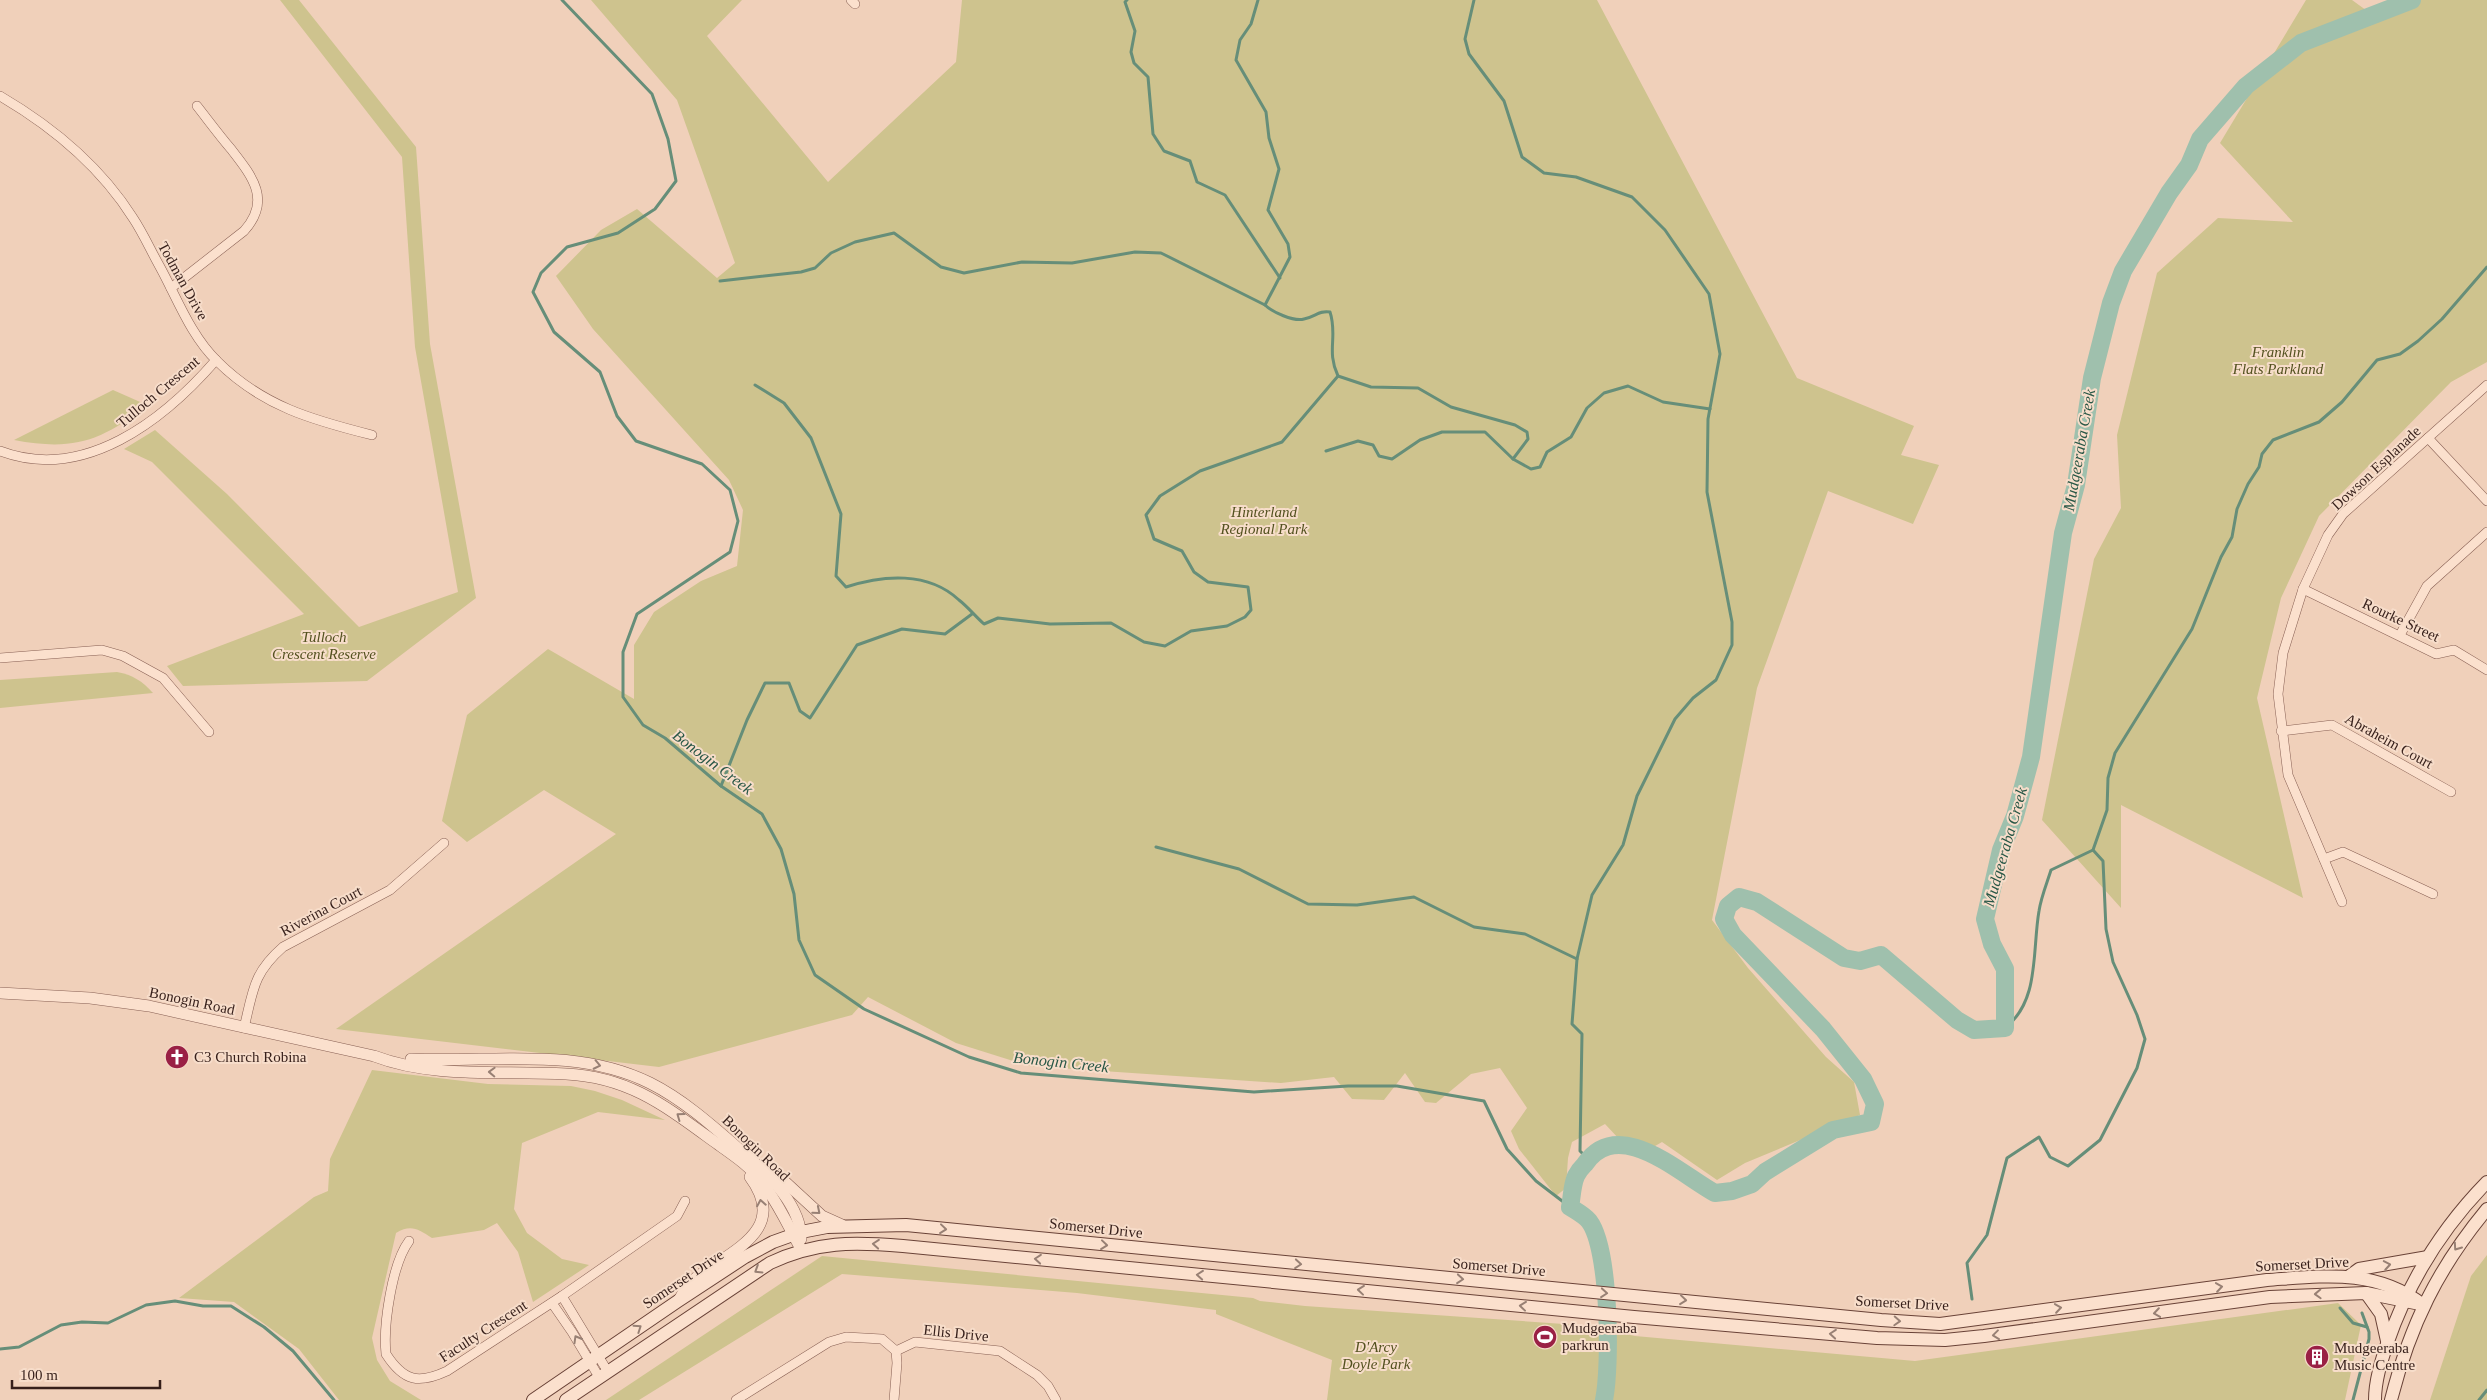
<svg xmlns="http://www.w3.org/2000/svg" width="2487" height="1400" font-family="Georgia,serif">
	<rect width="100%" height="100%" fill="#f0d0ba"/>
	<g fill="#cec38e">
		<path d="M 280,0 L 299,0 L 416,147 L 430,344 L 476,598 L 367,681 L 183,686 L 167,666 L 304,614 L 152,462 L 124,449 L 155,430 L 227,494 L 359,627 L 458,592 L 415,347 L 402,157 Z"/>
		<path d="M 591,0 L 742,0 L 707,36 L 828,182 L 956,62 L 962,0 L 1597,0 L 1797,378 L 1914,426 L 1901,455 L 1939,465 L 1913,524 L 1828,491 L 1757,688 L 1712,920 L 1748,968 L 1826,1057 L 1854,1082 L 1860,1115 L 1745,1163 L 1717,1180 L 1662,1142 L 1636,1157 L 1605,1124 L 1572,1142 L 1568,1158 L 1566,1188 L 1556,1196 L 1519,1149 L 1511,1131 L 1527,1108 L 1500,1068 L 1471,1074 L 1436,1103 L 1425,1102 L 1405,1073 L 1384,1100 L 1352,1099 L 1334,1077 L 1281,1083 L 1029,1066 L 956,1043 L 868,997 L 852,1015 L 659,1067 L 336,1029 L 616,834 L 544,790 L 467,842 L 442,821 L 467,715 L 548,649 L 634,699 L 634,645 L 654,612 L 701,581 L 737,566 L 743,510 L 729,480 L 593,329 L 556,276 L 601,230 L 637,209 L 717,278 L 735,263 L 677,100 Z"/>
		<path d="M 2306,0 L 2352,0 L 2381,21 L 2409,0 L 2487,0 L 2487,362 L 2451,382 L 2319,516 L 2281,598 L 2257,698 L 2303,898 L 2121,805 L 2121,908 L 2042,820 L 2094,559 L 2121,508 L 2117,435 L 2157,273 L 2218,218 L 2293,222 L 2220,143 Z"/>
		<path d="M 113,390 L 147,405 C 101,442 72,451 14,440 Z"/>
		<path d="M 117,672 C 133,675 142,681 153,693 L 0,708 L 0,680 Z"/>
		<path d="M 372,1070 L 488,1084 L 571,1086 L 595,1091 L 622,1100 L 665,1120 L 598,1112 L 522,1143 L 514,1209 L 527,1233 L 562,1259 L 589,1265 L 533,1302 L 518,1252 L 497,1223 L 484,1230 L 432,1238 C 418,1229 411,1224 396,1233 L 372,1338 L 377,1360 L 390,1381 L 421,1400 L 339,1400 L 299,1349 L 234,1302 L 179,1298 L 314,1197 L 328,1191 L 330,1159 Z"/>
		<path d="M 2487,1255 L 2487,1400 L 2430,1400 L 2471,1276 Z"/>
		<path d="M 822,1256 L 1253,1298 L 1260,1301 L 1305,1306 L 1607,1327 L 1607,1330 L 1635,1336 L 1915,1361 L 2338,1303 L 2361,1325 L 2345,1400 L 1327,1400 L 1332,1360 L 1216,1314 L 1216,1310 L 1077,1293 L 842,1274 L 639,1400 L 606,1400 Z"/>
	</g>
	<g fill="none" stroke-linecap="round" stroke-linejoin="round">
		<g stroke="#668e79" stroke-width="3">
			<path d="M 562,0 L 652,94 L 668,139 L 676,181 L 655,209 L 618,233 L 567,247 L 541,273 L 533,292 L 554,332 L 600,372 L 617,416 L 636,441 L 702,464 L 730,490 L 738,521 L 730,552 L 637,614 L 623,652 L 623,697 L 643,725 L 665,738 L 721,786 L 762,814 L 781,849 L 794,894 L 799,940 L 815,975 L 864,1009 L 969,1057 L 1021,1073 L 1254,1092 L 1348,1086 L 1397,1086 L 1484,1101 L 1507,1149 L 1536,1181 L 1570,1207"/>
			<path d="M 1127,0 L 1125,2 L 1135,31 L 1131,52 L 1134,63 L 1148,77 L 1153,134 L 1164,151 L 1190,161 L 1197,182 L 1225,195 L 1280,278"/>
			<path d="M 1258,0 L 1251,24 L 1240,40 L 1236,60 L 1266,112 L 1269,138 L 1279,169 L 1268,210 L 1288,244 L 1290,257 L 1265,305"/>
			<path d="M 1474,0 L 1465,39 L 1469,54 L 1504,101 L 1522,157 L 1544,173 L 1576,177 L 1632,197 L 1665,230 L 1709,294 L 1720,354 L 1708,419 L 1707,492 L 1732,622 L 1732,645 L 1716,680 L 1693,698 L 1675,719 L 1637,796 L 1623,845 L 1592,895 L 1577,959 L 1572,1024 L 1582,1034 L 1580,1151 L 1588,1159"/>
			<path d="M 720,281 L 801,272 L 815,268 L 831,253 L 855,242 L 894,233 L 941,267 L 964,273 L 1022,262 L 1072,263 L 1135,252 L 1161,253 L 1265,305 C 1272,312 1294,322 1304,319 C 1315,317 1319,310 1330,312 C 1338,336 1326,351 1338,376 L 1371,387 L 1418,388 L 1451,407 L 1515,425 L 1527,432 L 1528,439 L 1513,459"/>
			<path d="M 755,385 L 784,403 L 811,438 L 841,514 L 836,576 L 846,587 C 883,575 928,571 959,600 C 968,607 975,616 984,624 L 998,618 L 1050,624 L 1111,623 L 1144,642 L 1165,646 L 1191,631 L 1227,626 L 1245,617 L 1251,610 L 1248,587 L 1208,582 L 1194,572 L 1182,551 L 1154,539 L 1146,515 L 1160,496 L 1200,471 L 1282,442 L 1338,376"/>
			<path d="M 1326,451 L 1358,441 L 1373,445 L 1379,456 L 1392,459 L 1420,440 L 1442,432 L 1485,432 L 1513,459 L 1531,469 L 1540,467 L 1547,452 L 1571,437 L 1587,408 L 1604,393 L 1628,386 L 1663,402 L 1710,409"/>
			<path d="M 721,786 L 747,720 L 765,683 L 789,683 L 800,711 L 810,718 L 857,645 L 902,629 L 945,634 L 972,614"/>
			<path d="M 1156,847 L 1239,869 L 1308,904 L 1357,905 L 1414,897 L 1474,927 L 1525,934 L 1577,959"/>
			<path d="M 2005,1028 C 2040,1001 2032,951 2039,911 C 2041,897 2047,883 2051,870 L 2093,850 L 2107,810 L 2108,778 L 2115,753 L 2192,629 L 2221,557 L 2232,537 L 2237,509 L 2248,484 L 2259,467 L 2262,454 L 2273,440 L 2319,422 L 2342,402 L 2377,360 L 2400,354 L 2418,341 L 2442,319 L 2487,267"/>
			<path d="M 1972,1299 L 1967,1263 L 1987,1235 L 2007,1158 L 2039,1137 L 2050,1157 L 2068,1166 L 2100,1140 L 2137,1068 L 2145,1039 L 2137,1015 L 2113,962 L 2106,929 L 2103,861 L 2093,850"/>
			<path d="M 2340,1308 L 2353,1323 L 2367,1327"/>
			<path d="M 0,1349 L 19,1347 L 61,1325 L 82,1322 L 108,1323 L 146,1305 L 175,1301 L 203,1306 L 231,1306 L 264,1327 L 293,1351 L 334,1400"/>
			<path d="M 2353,1400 L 2369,1339 L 2369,1332 L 2362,1313"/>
			<path d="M 2479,1400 L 2487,1390"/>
		</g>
		<path stroke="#9fc0ad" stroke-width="18" d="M 1604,1400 C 1611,1366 1610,1248 1589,1221 C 1584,1215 1576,1211 1570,1207 C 1572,1197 1572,1185 1576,1176 C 1578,1172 1582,1167 1585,1164 C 1619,1115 1680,1174 1715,1193 L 1732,1191 L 1752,1184 L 1765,1172 L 1833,1130 L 1871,1122 L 1875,1104 L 1863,1079 L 1823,1029 L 1733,935 L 1724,919 L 1728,906 L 1739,897 L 1757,902 L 1844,958 L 1860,961 L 1881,955 L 1957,1020 L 1974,1030 L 2005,1028 L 2005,969 L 1992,944 L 1985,919 L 2001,850 L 2015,816 L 2031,757 L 2063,533 L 2076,485 L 2092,378 L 2111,303 L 2123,271 L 2169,193 L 2189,165 L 2200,139 L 2246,86 L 2301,43 L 2412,0"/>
		<g stroke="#886054" stroke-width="10">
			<g id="minor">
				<path d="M 851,0 L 855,4"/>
				<path d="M 0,96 C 53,127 100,166 133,218 C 143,233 151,251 160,267 C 177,298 191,336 217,361 C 262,406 312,420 372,435"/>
				<path d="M 171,288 L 244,231 C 272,200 252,176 231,149 C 219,135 208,120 197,106"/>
				<path d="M 2428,438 L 2487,501"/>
				<path d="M 0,451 C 84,483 164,420 216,360"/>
				<path d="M 2303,589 L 2436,654 L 2454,650 L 2487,670"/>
				<path d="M 2400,635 L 2427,586 L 2487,532"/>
				<path d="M 0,658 L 102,650 L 123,656 L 163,678 L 209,732"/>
				<path d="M 2281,731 L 2332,725 L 2451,792"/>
				<path d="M 2324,859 L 2343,852 L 2433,894"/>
				<path d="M 2342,902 L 2288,775 L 2278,694 L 2283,653 L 2303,589 L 2328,535 L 2343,514 L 2487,385"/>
				<path d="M 244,1028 C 253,991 253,973 283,947 L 390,890 L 444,843"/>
				<path d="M 409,1241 C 392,1264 383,1325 386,1354 C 404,1382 419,1384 447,1371 L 562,1296 L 677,1216 L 685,1201"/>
				<path d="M 562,1296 L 608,1372"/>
				<path d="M 552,1303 L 572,1332 L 599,1377"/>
				<path d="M 896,1351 L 915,1342 L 1000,1351 L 1037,1375 L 1048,1386 L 1056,1400"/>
				<path d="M 736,1400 L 829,1342 L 846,1337 L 882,1339 L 896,1351"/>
				<path d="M 894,1400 L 897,1363 L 896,1351"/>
			</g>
		</g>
		<g stroke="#886054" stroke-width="12">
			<g id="tertiary">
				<path d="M 0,993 L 90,998 L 149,1006 L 374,1056 C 434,1079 504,1070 566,1074 C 628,1077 664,1105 712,1140 C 730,1153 748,1164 761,1181 C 778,1202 788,1226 801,1249"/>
				<path d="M 411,1059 C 491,1063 575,1046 650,1083 C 686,1101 717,1130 747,1156 C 770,1176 801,1206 801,1239"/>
				<path d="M 771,1169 L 822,1216 L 842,1225"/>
				<path d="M 679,1300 C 683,1294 686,1285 692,1281 C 727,1252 791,1232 750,1177"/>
			</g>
		</g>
		<g stroke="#694237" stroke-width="14">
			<g id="secondary">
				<path d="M 2348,1277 L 2359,1269 L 2428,1257"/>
				<path d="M 2366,1293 L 2381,1314 L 2387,1341"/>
				<path d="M 533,1400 L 678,1301 L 745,1257 L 773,1242 L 801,1232 L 827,1227 L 906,1225 L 1881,1320 L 1940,1324 L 2267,1280 C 2323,1276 2375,1268 2423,1305"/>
				<path d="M 566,1400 L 770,1263 C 817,1241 853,1242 903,1246 L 1634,1317 L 1877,1338 L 1945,1340 L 1984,1336 L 2270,1297 L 2366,1293 L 2420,1304"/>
				<path d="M 2375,1400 C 2375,1381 2381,1362 2387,1344 C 2408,1283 2442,1228 2487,1182"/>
				<path d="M 2391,1400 C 2410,1325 2438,1268 2487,1209"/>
			</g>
		</g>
		<use href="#minor" stroke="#fbe0cd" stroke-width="9"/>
		<use href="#tertiary" stroke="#fbe0cd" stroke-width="11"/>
		<use href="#secondary" stroke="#fbe0cd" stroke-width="12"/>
	</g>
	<defs><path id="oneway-chevron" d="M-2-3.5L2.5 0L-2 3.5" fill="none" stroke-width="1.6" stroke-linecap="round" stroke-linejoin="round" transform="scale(1.25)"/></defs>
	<g stroke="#988074">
		<use href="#oneway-chevron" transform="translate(597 1065) rotate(12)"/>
		<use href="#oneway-chevron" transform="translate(492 1072) rotate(-178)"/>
		<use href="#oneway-chevron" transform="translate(680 1116) rotate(-144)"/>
		<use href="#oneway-chevron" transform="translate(761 1203) rotate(-100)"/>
		<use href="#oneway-chevron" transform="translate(817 1211) rotate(40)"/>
		<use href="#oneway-chevron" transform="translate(943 1229) rotate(6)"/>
		<use href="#oneway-chevron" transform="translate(876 1244) rotate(-175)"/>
		<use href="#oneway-chevron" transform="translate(1104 1245) rotate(6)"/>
		<use href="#oneway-chevron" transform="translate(2457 1247) rotate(125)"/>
		<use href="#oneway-chevron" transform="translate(1038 1259) rotate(-175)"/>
		<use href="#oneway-chevron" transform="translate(1298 1264) rotate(5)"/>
		<use href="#oneway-chevron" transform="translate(2387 1265) rotate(-10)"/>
		<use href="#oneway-chevron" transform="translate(758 1270) rotate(148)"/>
		<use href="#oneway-chevron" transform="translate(1200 1275) rotate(-175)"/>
		<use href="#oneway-chevron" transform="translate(1460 1279) rotate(5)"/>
		<use href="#oneway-chevron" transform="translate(2219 1287) rotate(-8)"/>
		<use href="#oneway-chevron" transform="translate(1361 1290) rotate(-174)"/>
		<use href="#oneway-chevron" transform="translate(1604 1293) rotate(5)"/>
		<use href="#oneway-chevron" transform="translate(2318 1294) rotate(178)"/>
		<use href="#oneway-chevron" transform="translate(1683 1300) rotate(6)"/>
		<use href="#oneway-chevron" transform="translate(1523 1306) rotate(-174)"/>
		<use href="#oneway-chevron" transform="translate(2058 1308) rotate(-8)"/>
		<use href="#oneway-chevron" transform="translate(2157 1313) rotate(172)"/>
		<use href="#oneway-chevron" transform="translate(1897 1321) rotate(3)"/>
		<use href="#oneway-chevron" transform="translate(638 1328) rotate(-34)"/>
		<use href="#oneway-chevron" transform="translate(1833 1334) rotate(-175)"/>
		<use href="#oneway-chevron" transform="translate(1996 1335) rotate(173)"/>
		<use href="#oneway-chevron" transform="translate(577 1339) rotate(-120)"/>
	</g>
	<defs>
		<g id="church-disc" transform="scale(1.25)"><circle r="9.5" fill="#9a2045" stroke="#f7ddca"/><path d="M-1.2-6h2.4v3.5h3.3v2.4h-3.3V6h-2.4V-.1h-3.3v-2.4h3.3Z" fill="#fff"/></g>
		<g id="stadium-disc" transform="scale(1.25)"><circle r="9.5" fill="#9a2045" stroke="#f7ddca"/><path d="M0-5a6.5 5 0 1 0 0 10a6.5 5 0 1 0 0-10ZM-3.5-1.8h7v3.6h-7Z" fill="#fff"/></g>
		<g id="building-disc" transform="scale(1.25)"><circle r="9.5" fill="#9a2045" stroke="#f7ddca"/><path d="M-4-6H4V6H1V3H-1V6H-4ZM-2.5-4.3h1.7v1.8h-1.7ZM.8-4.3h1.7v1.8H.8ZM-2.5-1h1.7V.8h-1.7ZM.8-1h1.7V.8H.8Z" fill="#fff"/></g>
	</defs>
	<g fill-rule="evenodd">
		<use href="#church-disc" x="177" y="1057"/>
		<use href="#stadium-disc" x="1545" y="1337"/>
		<use href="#building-disc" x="2317" y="1357"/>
	</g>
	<g text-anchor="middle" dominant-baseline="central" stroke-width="4" stroke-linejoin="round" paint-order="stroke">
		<g font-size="15" fill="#361f1a" stroke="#f7ddca">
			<text transform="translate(183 281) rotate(61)">Todman Drive</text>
			<text transform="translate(158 392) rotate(-40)">Tulloch Crescent</text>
			<text transform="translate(2376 468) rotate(-43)">Dowson Esplanade</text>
			<text transform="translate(2401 620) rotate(25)">Rourke Street</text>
			<text transform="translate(2389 741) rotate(29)">Abraheim Court</text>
			<text transform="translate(321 911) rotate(-28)">Riverina Court</text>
			<text transform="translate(192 1001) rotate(12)">Bonogin Road</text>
			<text transform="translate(756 1148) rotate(44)">Bonogin Road</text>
			<text transform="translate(1096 1228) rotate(6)">Somerset Drive</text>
			<text transform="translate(2302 1264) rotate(-3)">Somerset Drive</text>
			<text transform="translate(1499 1267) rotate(5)">Somerset Drive</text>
			<text transform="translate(683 1279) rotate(-34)">Somerset Drive</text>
			<text transform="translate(1902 1303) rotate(3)">Somerset Drive</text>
			<text transform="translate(483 1331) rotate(-33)">Faculty Crescent</text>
			<text transform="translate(956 1333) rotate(6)">Ellis Drive</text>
		</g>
		<g font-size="15" font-style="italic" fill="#53511f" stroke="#f7ddca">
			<text x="2278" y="352">Franklin<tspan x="2278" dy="17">Flats Parkland</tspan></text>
			<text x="1264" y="512">Hinterland<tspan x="1264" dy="17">Regional Park</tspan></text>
			<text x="324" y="637">Tulloch<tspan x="324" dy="17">Crescent Reserve</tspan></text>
			<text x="1376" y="1347">D'Arcy<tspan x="1376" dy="17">Doyle Park</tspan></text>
		</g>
		<g font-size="15" fill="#361f1a" stroke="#f7ddca" text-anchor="start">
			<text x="194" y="1057">C3 Church Robina</text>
			<text x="1562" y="1328">Mudgeeraba<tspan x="1562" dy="17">parkrun</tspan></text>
			<text x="2334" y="1348">Mudgeeraba<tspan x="2334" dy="17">Music Centre</tspan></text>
		</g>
		<g font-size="16" font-style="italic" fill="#285746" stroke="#f7ddca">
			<text transform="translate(2079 450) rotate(-80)">Mudgeeraba Creek</text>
			<text transform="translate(713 762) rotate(37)">Bonogin Creek</text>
			<text transform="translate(2005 847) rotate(-74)">Mudgeeraba Creek</text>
			<text transform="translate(1061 1062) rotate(6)">Bonogin Creek</text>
		</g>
	</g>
	<path d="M12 1380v8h148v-8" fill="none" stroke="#361f1a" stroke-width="2.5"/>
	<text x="20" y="1380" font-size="15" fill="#361f1a" stroke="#f7ddca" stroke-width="4" paint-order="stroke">100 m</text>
</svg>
